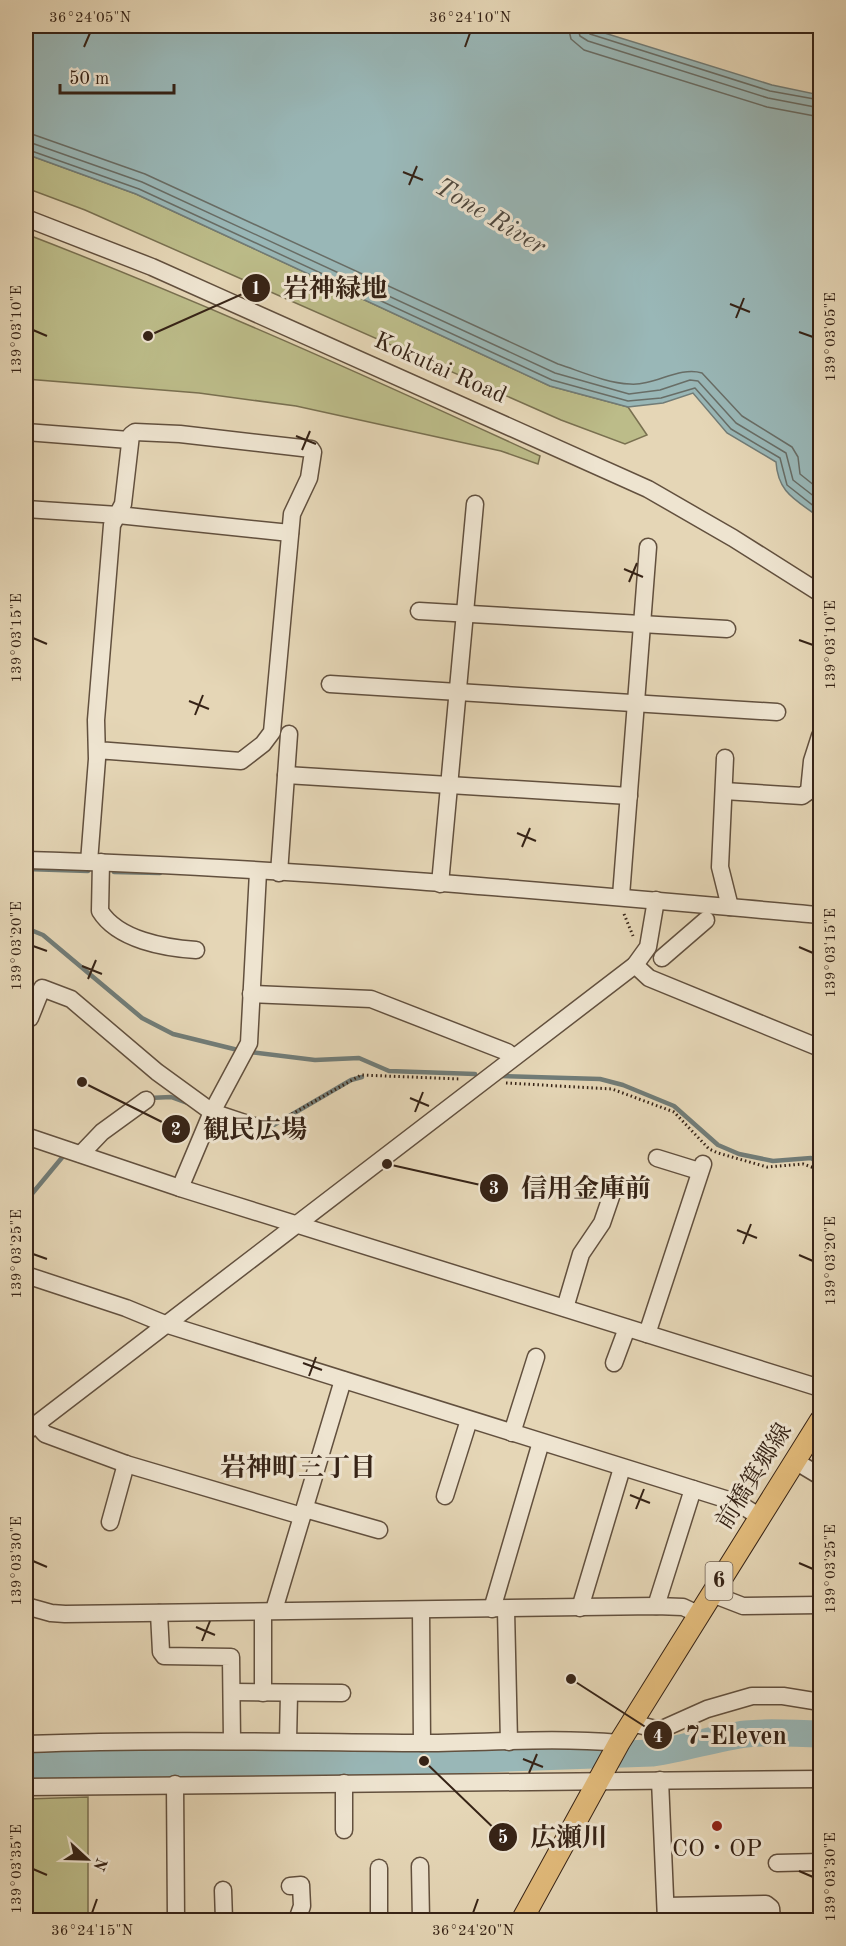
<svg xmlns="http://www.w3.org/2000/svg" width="846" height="1946" font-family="'Old Standard TT','Noto Serif JP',serif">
	<rect width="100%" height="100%" fill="#e5d6b6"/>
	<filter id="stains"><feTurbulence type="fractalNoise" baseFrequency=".00333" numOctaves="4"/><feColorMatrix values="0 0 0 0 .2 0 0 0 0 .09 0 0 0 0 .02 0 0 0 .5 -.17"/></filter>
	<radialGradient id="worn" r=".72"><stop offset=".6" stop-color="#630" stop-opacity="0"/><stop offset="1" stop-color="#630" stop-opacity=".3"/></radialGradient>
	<g fill="#bcbc89" stroke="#797050" stroke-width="1.5">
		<path d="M 26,154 L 136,194 L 550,386 L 628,407 L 647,435 L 625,444 L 561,420 L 85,210 L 26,188 Z"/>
		<path d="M 26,234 C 200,301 371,378 540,456 L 538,464 L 501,451 L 296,406 L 199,393 L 26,379 Z"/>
		<path d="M 88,1797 L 88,1914 L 26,1914 L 26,1799 Z"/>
	</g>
	<path fill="#99b7b7" stroke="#717c77" stroke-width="1.5" d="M 26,26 L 582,26 L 772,85 L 820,95 L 820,518 C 797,500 778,494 776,462 L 727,433 L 693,393 L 663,403 L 628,407 L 550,386 L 136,194 L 26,154 Z"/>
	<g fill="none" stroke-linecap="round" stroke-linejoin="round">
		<g stroke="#686d66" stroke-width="1.5">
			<path d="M 568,26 L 571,39 L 584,50 L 767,107 L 820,117"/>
			<path d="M 577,26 L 580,36 L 588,41 L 768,98 L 820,108"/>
			<path d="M 585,26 L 590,34 L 770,91 L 820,100"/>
			<path d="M 26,132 L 145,174 L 558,364 C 580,371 606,383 630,384 C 654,386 679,366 702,373 L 742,416 L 792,447 L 798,457 L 800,474 L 820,490"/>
			<path d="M 26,141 L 142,182 L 555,373 L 629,394 L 660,390 L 690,380 L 698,381 L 736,423 L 786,453 L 793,480 L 820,501"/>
			<path d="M 26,149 L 139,189 L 552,380 L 628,401 L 661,398 L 695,388 L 731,429 L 780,458 L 787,485 L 820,511"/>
		</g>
		<g stroke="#717c77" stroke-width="4.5">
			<path d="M 26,869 L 88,871"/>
			<path d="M 114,872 L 160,873"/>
			<path d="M 26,928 L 43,935 L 142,1018 L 173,1034 L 242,1051"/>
			<path d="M 250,1052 L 315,1060 L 359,1058 L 389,1071 L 475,1074"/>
			<path d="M 500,1076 L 600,1079 L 623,1085 L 674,1106 L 718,1145 L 739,1154 L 773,1161 L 811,1158 L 820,1164"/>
			<path d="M 149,1098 L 171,1097 L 190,1104"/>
			<path d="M 267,1129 L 351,1080 L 362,1077"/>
			<path d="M 26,1201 L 65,1154"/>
		</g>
		<path stroke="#99b7b7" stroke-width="27" d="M 26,1765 L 424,1761 L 652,1753 C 684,1749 714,1738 746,1734 C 771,1731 796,1734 820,1734"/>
		<g stroke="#62503e" stroke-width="19">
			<g id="minor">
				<path d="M 26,218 L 152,267 L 648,489 L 733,538 L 820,593"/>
				<path d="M 26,432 L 129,440"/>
				<path d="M 26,509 L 118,515 L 290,533"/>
				<path d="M 419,611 L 727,629"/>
				<path d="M 330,684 L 777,712"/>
				<path d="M 725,758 L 720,867 L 730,907"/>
				<path d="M 286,775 L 629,796"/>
				<path d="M 724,791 L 802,796 L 809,791 L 812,761 L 820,736"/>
				<path d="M 26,860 C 291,867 556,892 820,915"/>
				<path d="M 89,862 L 97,759 L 96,720 L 112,525 L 123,504 L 131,435 L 135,432 L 180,434 L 311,449 L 313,452 L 309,478 L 292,514 L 272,732 L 263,744 L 241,761 L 97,750"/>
				<path d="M 101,862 L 100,911 C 118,940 165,948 196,950"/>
				<path d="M 279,873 L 289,734"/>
				<path d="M 440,884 L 475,504"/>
				<path d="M 621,896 L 648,547"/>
				<path d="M 662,958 L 706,920"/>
				<path d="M 635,965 L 649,978 L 820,1048"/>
				<path d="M 251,994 L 371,999 L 507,1052 L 513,1057"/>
				<path d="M 30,1018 L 42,988 L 71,999 L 157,1072 L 212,1112 L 263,1129"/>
				<path d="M 26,1136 L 180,1188 L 820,1388"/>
				<path d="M 81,1154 L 102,1132 L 146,1100"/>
				<path d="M 657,1158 L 699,1171"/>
				<path d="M 180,1188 L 212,1112 L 249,1043 L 258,872"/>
				<path d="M 26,1275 L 126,1308 L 165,1324 L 738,1503 L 760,1517"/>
				<path d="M 565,1308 L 581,1254 L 602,1223 L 613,1191"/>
				<path d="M 647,1334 L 703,1164"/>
				<path d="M 614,1363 L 627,1328"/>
				<path d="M 36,1424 L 45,1434 L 126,1464 L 302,1516"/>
				<path d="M 26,1432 L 635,965 L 648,947 L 656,900"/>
				<path d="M 512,1433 L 536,1357"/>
				<path d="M 795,1461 L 820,1476"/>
				<path d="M 445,1496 L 469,1420"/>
				<path d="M 305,1509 L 379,1530"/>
				<path d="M 110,1522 L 126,1464"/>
				<path d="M 712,1594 L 743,1606 L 820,1605"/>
				<path d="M 26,1606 L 51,1613 L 65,1614 L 656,1606 L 683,1607 L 698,1614"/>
				<path d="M 656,1606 L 693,1489"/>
				<path d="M 580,1608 L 622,1468"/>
				<path d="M 492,1609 L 541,1442"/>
				<path d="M 274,1610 L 343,1380"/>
				<path d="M 421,1610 L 422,1743"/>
				<path d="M 506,1610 L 509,1742"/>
				<path d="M 263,1612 L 263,1693"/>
				<path d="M 159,1613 L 161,1652 L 164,1656 L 231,1657 L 232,1740"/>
				<path d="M 232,1692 L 342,1693"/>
				<path d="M 631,1723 L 660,1730 L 707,1709 L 752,1696 L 783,1696 L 820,1702"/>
				<path d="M 288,1741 L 289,1694"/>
				<path d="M 26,1744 C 156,1739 287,1742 418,1743 C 485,1743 552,1737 619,1743"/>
				<path d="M 660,1780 L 666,1920"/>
				<path d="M 175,1784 L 176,1920"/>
				<path d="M 26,1787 L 820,1779"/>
				<path d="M 344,1830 L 344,1783"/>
				<path d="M 777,1863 L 820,1862"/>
				<path d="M 420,1866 L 421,1920"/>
				<path d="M 379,1868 L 379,1920"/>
				<path d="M 290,1886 L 301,1885 L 302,1906 L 297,1920"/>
				<path d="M 223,1890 L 224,1920"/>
				<path d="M 666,1906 L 766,1904 L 771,1908 L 772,1920"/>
			</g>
		</g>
		<g stroke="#362316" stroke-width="23">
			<path id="major" d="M 522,1920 L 619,1743 L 820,1421"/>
		</g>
		<g stroke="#362316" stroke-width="3" stroke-dasharray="1.5 3" stroke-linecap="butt">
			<path d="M 624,914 L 633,936"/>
			<path d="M 506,1083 L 612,1089 L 674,1112 L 709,1149 L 718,1153 L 767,1167 L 803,1164 L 820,1170"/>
			<path d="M 276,1123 L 361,1075 L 460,1079"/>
		</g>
		<use href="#minor" stroke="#eee4d0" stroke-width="16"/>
		<use href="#major" stroke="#e2bb7b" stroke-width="21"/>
	</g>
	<path fill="none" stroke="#362316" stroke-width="2" d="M 84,47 L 90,33M 465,47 L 470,33M 403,172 L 423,180M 409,185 L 417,166M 730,304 L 750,312M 736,318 L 744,298M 33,330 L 47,336M 799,332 L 813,337M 296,436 L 316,444M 302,450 L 310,431M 624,569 L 643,577M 629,582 L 637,563M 33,638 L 47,644M 799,640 L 813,645M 189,701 L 209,709M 195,715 L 203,695M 517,833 L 536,841M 522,847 L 530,828M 33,946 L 47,951M 799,947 L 813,953M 82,966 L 102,974M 88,979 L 96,960M 410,1098 L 429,1106M 415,1112 L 423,1092M 737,1230 L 757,1238M 743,1244 L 751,1224M 33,1254 L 47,1259M 799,1255 L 813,1261M 303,1363 L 322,1370M 309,1376 L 316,1357M 630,1495 L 650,1503M 636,1509 L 644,1489M 33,1561 L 47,1567M 799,1563 L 813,1569M 196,1627 L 215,1635M 202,1641 L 210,1621M 523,1759 L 543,1767M 529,1773 L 537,1754M 33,1869 L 47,1875M 799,1871 L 813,1877M 92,1913 L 97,1899M 473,1913 L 478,1899"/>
	<circle fill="#8f2418" stroke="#eee4d0" stroke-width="2" cx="717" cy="1826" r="6"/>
	<g text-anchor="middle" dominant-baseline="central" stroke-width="6" stroke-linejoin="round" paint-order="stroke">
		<rect fill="#eee4d0" stroke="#6d5d4e" stroke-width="1.5" x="705.5" y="1562" width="27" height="38" rx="4.5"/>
		<g font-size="22" font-weight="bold" fill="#362316">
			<text x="719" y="1581">6</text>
		</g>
		<g font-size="24" fill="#362316" stroke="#eee4d0">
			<text transform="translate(440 369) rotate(24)">Kokutai Road</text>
			<text transform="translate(755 1477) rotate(-58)">前橋箕郷線</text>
		</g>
		<g font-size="24" fill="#362316" stroke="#eee4d0">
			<text x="717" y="1850">CO・OP</text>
		</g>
		<g font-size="26" font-style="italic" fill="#4f483e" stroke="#eee4d0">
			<text transform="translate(490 217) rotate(31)">Tone River</text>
		</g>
		<g font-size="26" font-weight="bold" fill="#362316" stroke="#eee4d0">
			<text x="298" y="1469">岩神町三丁目</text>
		</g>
	</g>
	<path fill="none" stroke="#362316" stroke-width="2" d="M148 336L256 288M82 1082L176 1129M387 1164L494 1188M571 1679L658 1735M424 1761L503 1837"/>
	<g fill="#362316" stroke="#eee4d0" stroke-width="2">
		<circle cx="148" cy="336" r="6"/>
		<circle cx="82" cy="1082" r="6"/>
		<circle cx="387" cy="1164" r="6"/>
		<circle cx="571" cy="1679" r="6"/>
		<circle cx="424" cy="1761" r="6"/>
		<circle cx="256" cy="288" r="15"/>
		<circle cx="176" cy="1129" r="15"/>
		<circle cx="494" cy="1188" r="15"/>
		<circle cx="658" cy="1735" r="15"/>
		<circle cx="503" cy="1837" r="15"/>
	</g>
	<g font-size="18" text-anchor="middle" font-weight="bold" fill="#fff">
		<text x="256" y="294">1</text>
		<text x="176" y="1135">2</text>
		<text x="494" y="1194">3</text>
		<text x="658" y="1742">4</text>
		<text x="503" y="1843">5</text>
	</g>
	<g font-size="26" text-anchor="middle" font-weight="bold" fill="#362316" stroke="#eee4d0" stroke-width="6" stroke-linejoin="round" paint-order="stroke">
		<text x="335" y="297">岩神緑地</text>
		<text x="255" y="1138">観民広場</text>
		<text x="586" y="1197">信用金庫前</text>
		<text x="736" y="1744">7-Eleven</text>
		<text x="569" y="1846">広瀬川</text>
	</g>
	<rect width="846" height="1946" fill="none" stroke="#e5d6b6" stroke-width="66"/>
	<g transform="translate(87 1859) rotate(112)" stroke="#eee4d0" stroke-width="4.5" paint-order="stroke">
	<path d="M0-4.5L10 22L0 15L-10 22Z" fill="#362316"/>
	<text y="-9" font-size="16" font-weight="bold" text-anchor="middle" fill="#362316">N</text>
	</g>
	<path d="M60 84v9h114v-9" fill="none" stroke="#362316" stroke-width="3"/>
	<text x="69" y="84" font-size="18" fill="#362316" stroke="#eee4d0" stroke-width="4.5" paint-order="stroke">50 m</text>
	<rect x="33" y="33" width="780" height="1880" fill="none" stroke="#362316" stroke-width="2"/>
	<g font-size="15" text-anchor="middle" fill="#362316">
		<text x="90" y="22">36°24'05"N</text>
		<text x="470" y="22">36°24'10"N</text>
		<text transform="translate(16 330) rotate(-90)" y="5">139°03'10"E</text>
		<text transform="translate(830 337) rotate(-90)" y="5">139°03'05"E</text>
		<text transform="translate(16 638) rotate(-90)" y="5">139°03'15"E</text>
		<text transform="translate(830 645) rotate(-90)" y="5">139°03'10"E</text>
		<text transform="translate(16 946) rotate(-90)" y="5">139°03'20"E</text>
		<text transform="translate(830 953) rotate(-90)" y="5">139°03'15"E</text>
		<text transform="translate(16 1254) rotate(-90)" y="5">139°03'25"E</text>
		<text transform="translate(830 1261) rotate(-90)" y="5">139°03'20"E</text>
		<text transform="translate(16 1561) rotate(-90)" y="5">139°03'30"E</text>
		<text transform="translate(830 1569) rotate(-90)" y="5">139°03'25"E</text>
		<text transform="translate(16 1869) rotate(-90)" y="5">139°03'35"E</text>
		<text transform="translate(830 1877) rotate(-90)" y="5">139°03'30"E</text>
		<text x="92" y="1935">36°24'15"N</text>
		<text x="473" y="1935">36°24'20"N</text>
	</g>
	<rect width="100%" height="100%" filter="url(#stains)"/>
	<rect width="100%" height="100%" fill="url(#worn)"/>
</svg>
